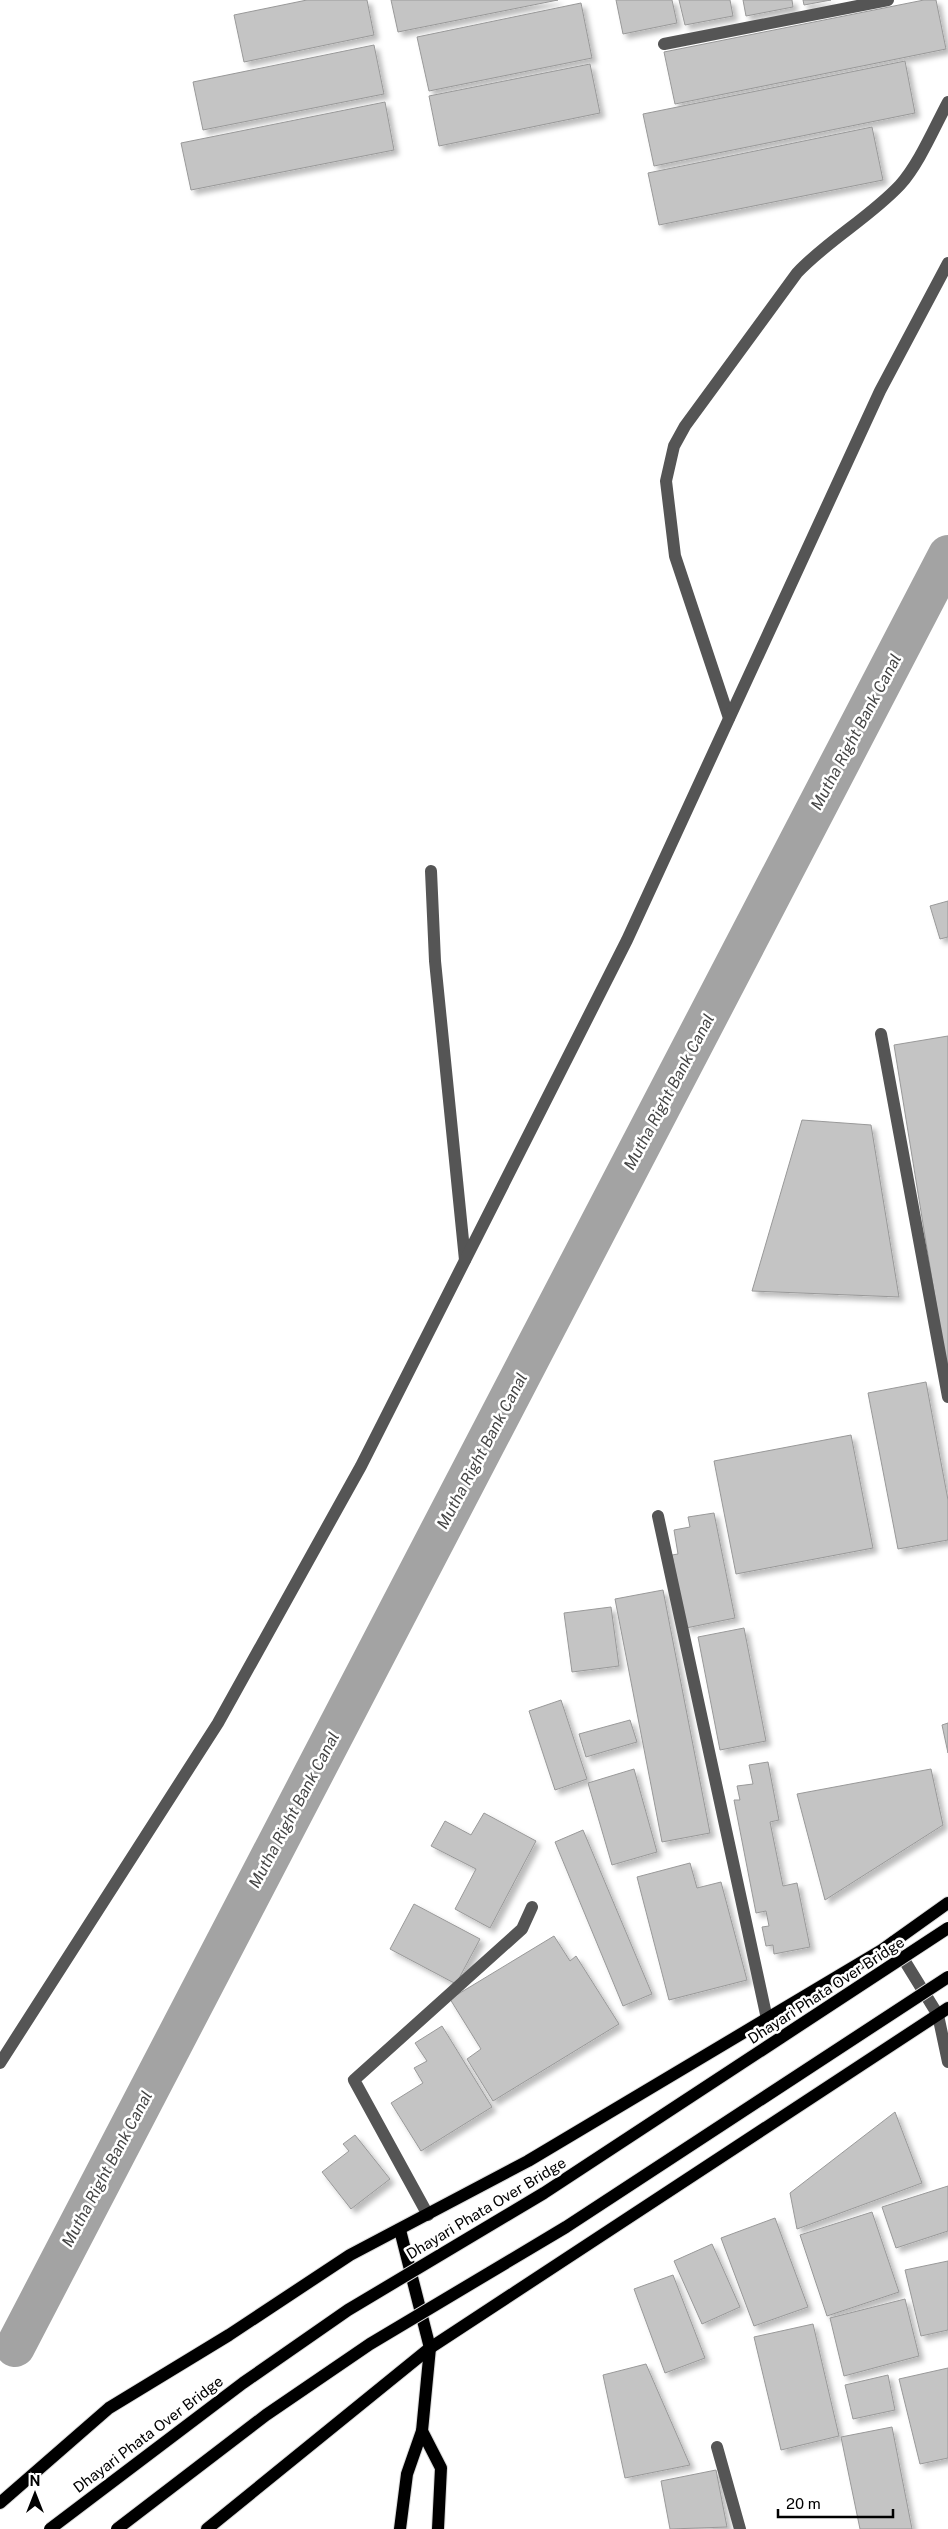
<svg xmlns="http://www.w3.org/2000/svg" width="948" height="2529" font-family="'Public Sans',sans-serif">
	<defs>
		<filter id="shadow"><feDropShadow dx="4.5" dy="4.5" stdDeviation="2.5" flood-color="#0004"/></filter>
	</defs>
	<rect width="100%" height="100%" fill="#fff"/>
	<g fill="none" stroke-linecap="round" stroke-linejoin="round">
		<path stroke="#a3a3a3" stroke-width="40" d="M 15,2347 L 948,555"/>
	</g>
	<g fill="#c4c4c4" stroke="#999" filter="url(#shadow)">
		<path d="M 307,0 L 367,0 L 374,35 L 244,62 L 234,15 Z"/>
		<path d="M 391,0 L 558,0 L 398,32 Z"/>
		<path d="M 616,0 L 672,0 L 677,23 L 623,34 Z"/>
		<path d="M 679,0 L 730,0 L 733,16 L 685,25 Z"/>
		<path d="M 743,0 L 792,0 L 793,7 L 746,16 Z"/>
		<path d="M 803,0 L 831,0 L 804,5 Z"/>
		<path d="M 924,0 L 936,0 L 946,49 L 675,104 L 664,52 Z"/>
		<path d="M 581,3 L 592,58 L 429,91 L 417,37 Z"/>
		<path d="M 374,45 L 384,94 L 203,130 L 193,82 Z"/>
		<path d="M 905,61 L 915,113 L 654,166 L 643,114 Z"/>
		<path d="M 590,64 L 600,113 L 439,146 L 429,96 Z"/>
		<path d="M 385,102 L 394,150 L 191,190 L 181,143 Z"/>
		<path d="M 872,127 L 883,180 L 659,225 L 648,173 Z"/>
		<path d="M 948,901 L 948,937 L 940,939 L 930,906 Z"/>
		<path d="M 948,1036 L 948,1378 L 894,1045 Z"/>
		<path d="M 802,1120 L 871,1125 L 899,1297 L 752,1291 Z"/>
		<path d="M 926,1382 L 948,1500 L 948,1540 L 898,1549 L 868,1393 Z"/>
		<path d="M 851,1435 L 873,1548 L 736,1574 L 714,1461 Z"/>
		<path d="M 714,1513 L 735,1618 L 686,1628 L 672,1555 L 678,1554 L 674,1530 L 690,1527 L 688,1517 Z"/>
		<path d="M 663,1590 L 710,1833 L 662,1842 L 615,1599 Z"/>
		<path d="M 611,1607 L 619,1666 L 572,1672 L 564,1613 Z"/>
		<path d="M 744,1628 L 766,1741 L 720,1750 L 698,1637 Z"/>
		<path d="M 561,1700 L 587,1779 L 555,1790 L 529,1711 Z"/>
		<path d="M 630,1720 L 637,1742 L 586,1757 L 579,1734 Z"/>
		<path d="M 948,1723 L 948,1753 L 942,1725 Z"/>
		<path d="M 768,1762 L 779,1820 L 770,1822 L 783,1886 L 797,1883 L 810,1947 L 774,1954 L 773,1945 L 766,1946 L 762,1927 L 769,1926 L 766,1911 L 756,1913 L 734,1800 L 740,1800 L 737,1786 L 753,1784 L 749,1765 Z"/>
		<path d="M 634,1769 L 657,1852 L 612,1865 L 588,1783 Z"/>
		<path d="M 931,1769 L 943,1825 L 825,1900 L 797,1794 Z"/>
		<path d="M 484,1813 L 536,1841 L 490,1928 L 455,1909 L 476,1869 L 431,1846 L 445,1821 L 471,1835 Z"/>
		<path d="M 583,1830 L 652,1994 L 623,2006 L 555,1842 Z"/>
		<path d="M 690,1863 L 697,1888 L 721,1882 L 747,1980 L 669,2000 L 637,1877 Z"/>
		<path d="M 414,1904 L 480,1939 L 456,1984 L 390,1949 Z"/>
		<path d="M 554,1936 L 570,1961 L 576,1956 L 619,2024 L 493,2101 L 467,2059 L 481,2049 L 450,1999 Z"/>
		<path d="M 442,2026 L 492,2107 L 421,2151 L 391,2103 L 423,2083 L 414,2068 L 427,2061 L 415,2043 Z"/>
		<path d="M 895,2112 L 922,2183 L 797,2229 L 790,2193 Z"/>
		<path d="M 355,2135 L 390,2179 L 351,2209 L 322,2172 L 349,2151 L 343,2144 Z"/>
		<path d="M 948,2186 L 948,2231 L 896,2248 L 882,2207 Z"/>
		<path d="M 872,2212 L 899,2292 L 827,2316 L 800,2235 Z"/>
		<path d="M 775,2218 L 808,2307 L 754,2326 L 721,2238 Z"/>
		<path d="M 712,2244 L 740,2307 L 702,2324 L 674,2261 Z"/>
		<path d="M 948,2261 L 948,2330 L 921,2336 L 905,2270 Z"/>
		<path d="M 673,2275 L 705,2358 L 665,2373 L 634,2289 Z"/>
		<path d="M 905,2299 L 919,2356 L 844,2376 L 830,2318 Z"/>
		<path d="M 813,2324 L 839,2436 L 781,2450 L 754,2337 Z"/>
		<path d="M 646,2364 L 690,2465 L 625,2478 L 603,2375 Z"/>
		<path d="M 948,2368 L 948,2458 L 920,2464 L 899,2379 Z"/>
		<path d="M 888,2375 L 895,2410 L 853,2419 L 845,2385 Z"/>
		<path d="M 892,2427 L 912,2529 L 860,2529 L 841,2437 Z"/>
		<path d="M 716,2470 L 727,2527 L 670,2529 L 661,2481 Z"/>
	</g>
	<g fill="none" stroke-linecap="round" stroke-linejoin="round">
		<g stroke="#dbdbdb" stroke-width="14">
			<g id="major">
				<path d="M 422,2431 L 441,2468 L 438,2529"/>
				<path d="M 0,2503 L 109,2408 L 229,2335 L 350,2255 L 528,2161 L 882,1950 L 948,1903"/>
				<path d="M 207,2529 L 430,2348 L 948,2008"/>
				<path d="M 400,2529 L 407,2474 L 422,2431 L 430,2348 L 400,2230"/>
			</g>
		</g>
		<g stroke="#555" stroke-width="12">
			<path d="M 664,44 L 888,0"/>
			<path d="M 729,718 L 675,556 L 666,481 L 674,446 L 685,426 L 797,273 C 828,240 869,218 900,185 C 919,164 934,128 948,102"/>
			<path d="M 431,871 L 435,961 L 465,1260"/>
			<path d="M 881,1034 L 948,1397"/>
			<path d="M 658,1516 L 767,2019"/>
			<path d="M 893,1942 L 938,2015 L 948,2062"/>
			<path d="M 0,2063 L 218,1723 L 361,1466 L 627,940 L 880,391 L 948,263"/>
			<path d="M 428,2215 L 354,2080 L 522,1929 L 532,1907"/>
			<path d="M 717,2447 L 740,2529"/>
		</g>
		<use href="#major" stroke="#000" stroke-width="12"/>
		<g stroke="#dbdbdb" stroke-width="14" stroke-linecap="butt">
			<g id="major-bridge">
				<path d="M 50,2529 L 243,2383 L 348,2310 L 544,2193 L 948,1928"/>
				<path d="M 117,2529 L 266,2415 L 370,2344 L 566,2227 L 948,1977"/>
			</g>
		</g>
		<use href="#major-bridge" stroke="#000" stroke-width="12"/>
	</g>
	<g text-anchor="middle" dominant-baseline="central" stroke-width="5" stroke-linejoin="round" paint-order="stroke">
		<g font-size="15" fill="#000" stroke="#fff">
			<text transform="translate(826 1990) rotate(-33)">Dhayari Phata Over Bridge</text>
			<text transform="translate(486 2208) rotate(-31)">Dhayari Phata Over Bridge</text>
			<text transform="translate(148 2434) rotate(-37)">Dhayari Phata Over Bridge</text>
		</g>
		<g font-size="16" font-style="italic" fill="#444" stroke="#fff">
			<text transform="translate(856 732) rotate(-62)">Mutha Right Bank Canal</text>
			<text transform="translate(669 1092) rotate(-62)">Mutha Right Bank Canal</text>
			<text transform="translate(482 1451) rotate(-62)">Mutha Right Bank Canal</text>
			<text transform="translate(294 1810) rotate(-62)">Mutha Right Bank Canal</text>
			<text transform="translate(107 2169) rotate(-62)">Mutha Right Bank Canal</text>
		</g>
	</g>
	<g transform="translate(35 2494)" stroke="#ffffff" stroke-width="4" paint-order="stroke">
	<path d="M0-4L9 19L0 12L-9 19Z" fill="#000000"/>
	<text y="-8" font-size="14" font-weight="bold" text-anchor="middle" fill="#000000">N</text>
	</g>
	<path d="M778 2509v8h115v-8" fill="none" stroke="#000000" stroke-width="2.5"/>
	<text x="786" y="2509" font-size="15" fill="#000000" stroke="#ffffff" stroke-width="4" paint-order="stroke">20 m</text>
</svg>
